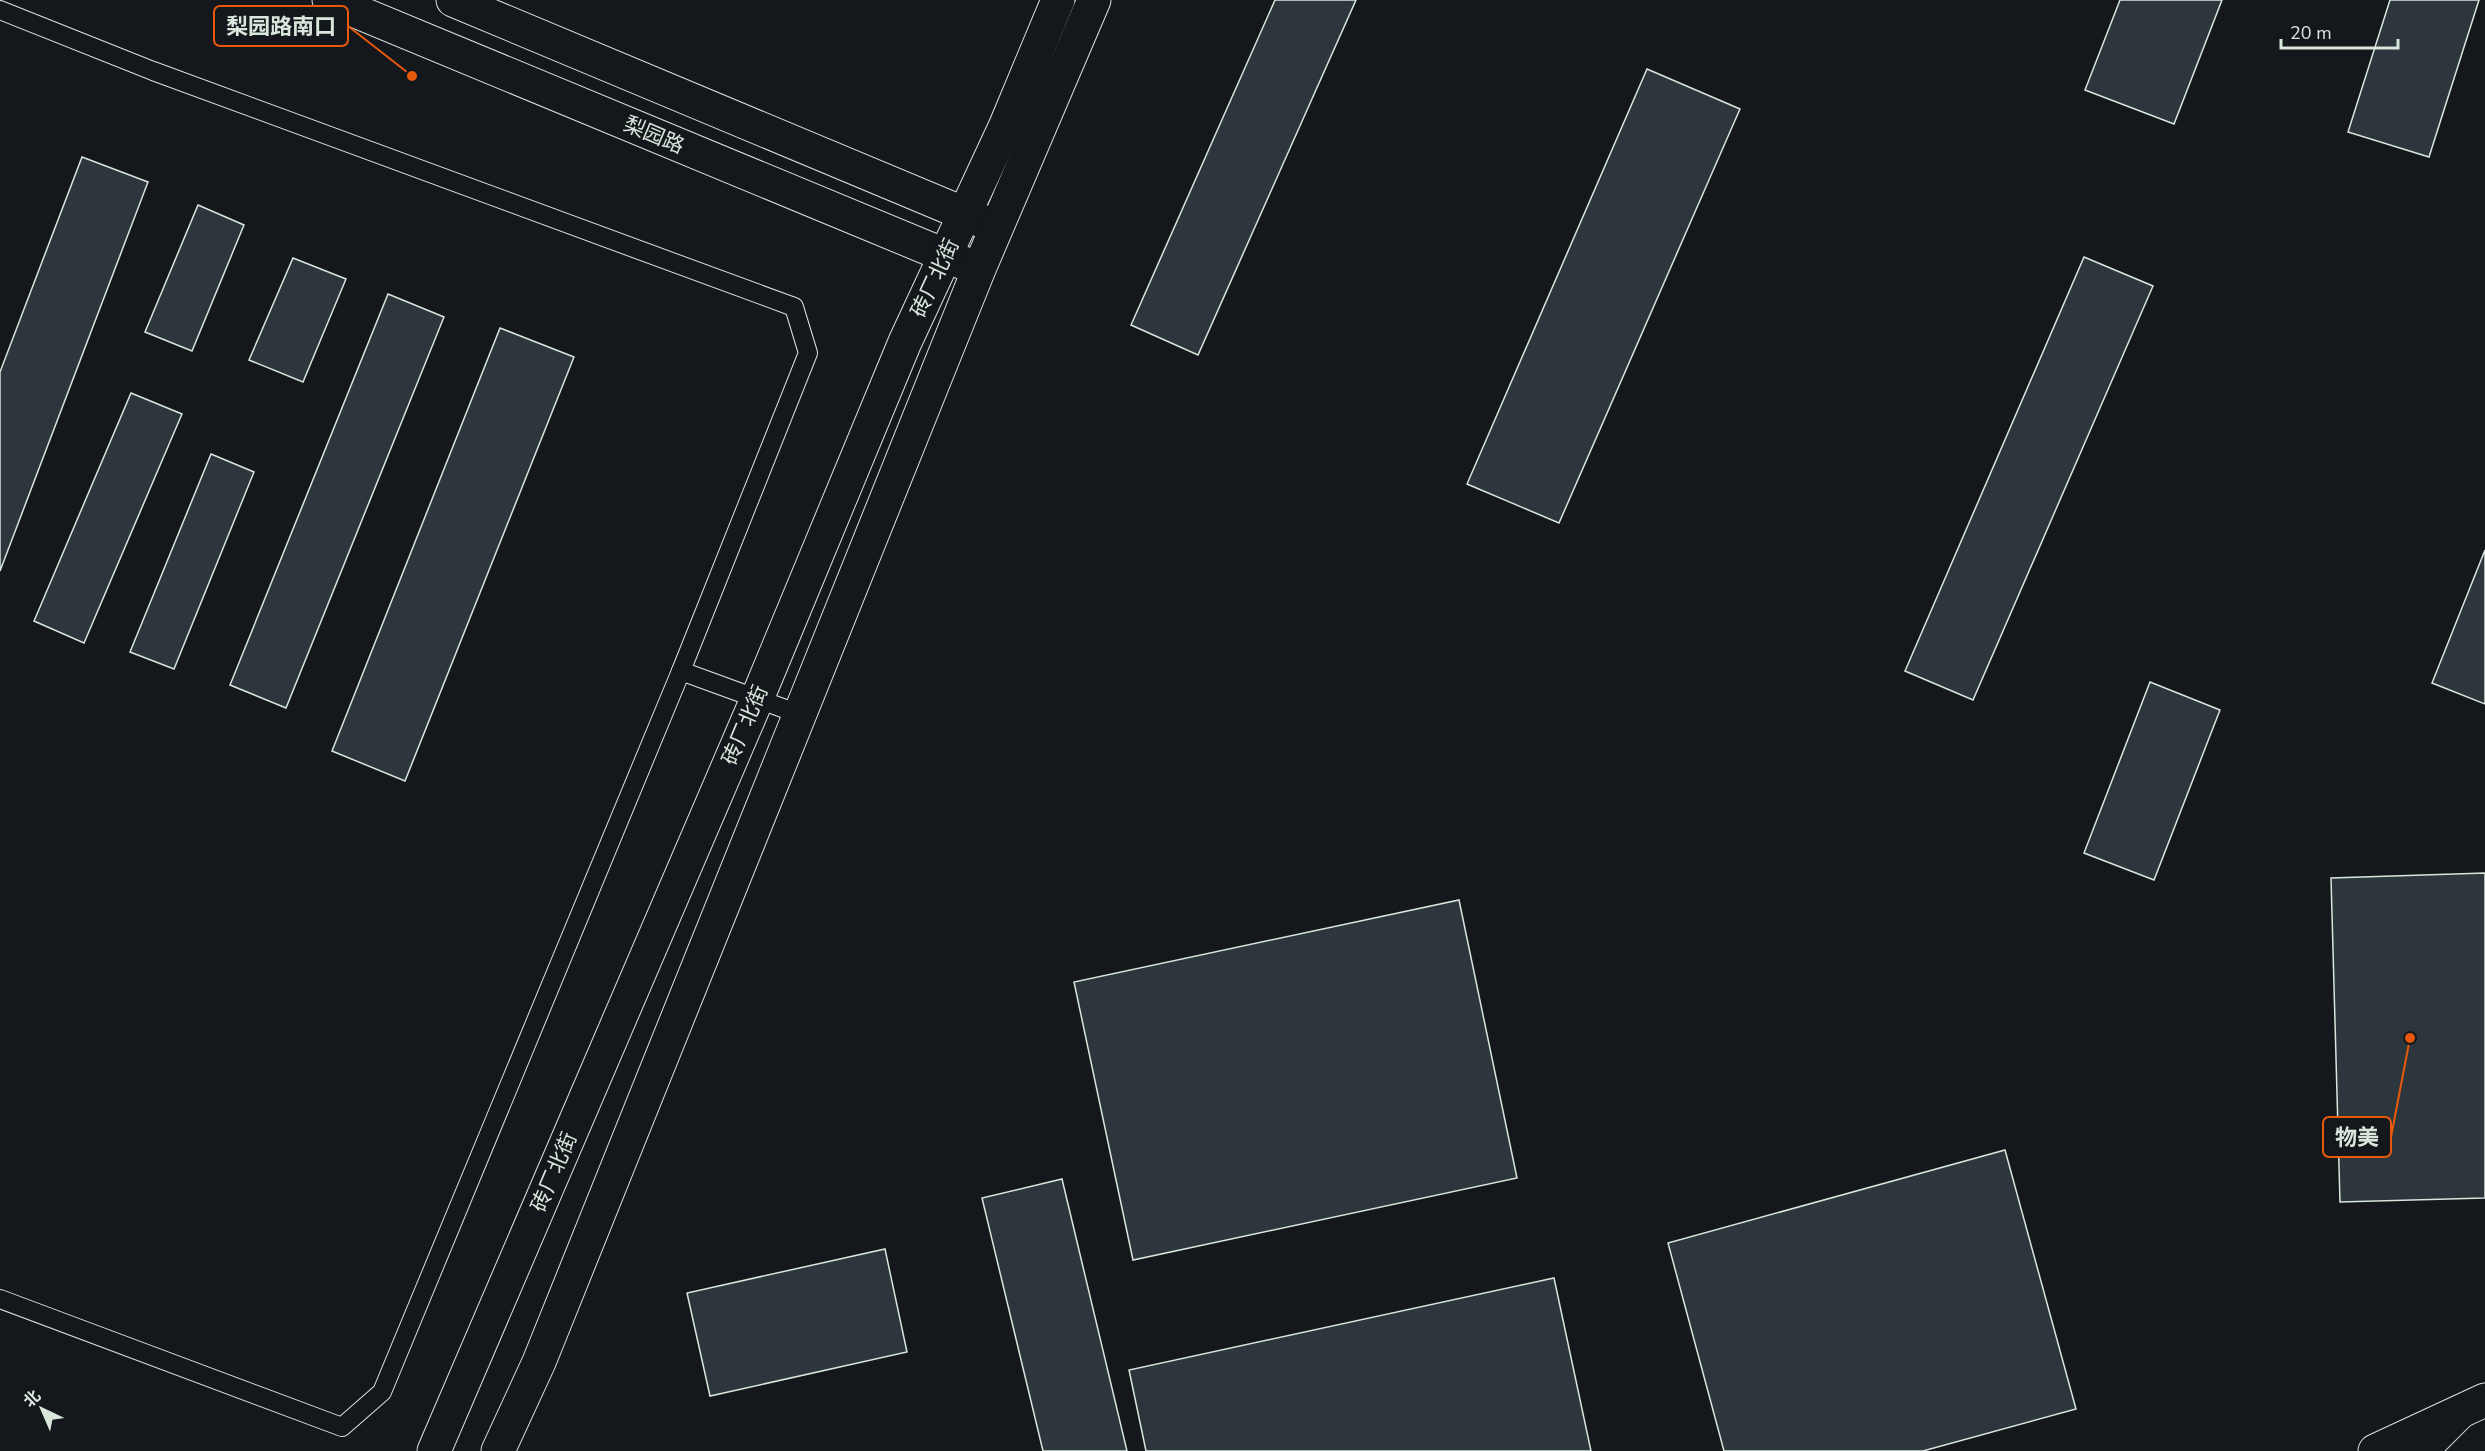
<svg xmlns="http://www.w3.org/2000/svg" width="2485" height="1451" font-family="'Nunito Sans','Noto Sans SC',sans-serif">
	<rect width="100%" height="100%" fill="#14181c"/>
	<g fill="#2c363c" stroke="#d8e6dc" stroke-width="1.5">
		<path d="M 1275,0 L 1356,0 L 1198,355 L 1131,325 Z"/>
		<path d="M 2120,0 L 2222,0 L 2174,124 L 2085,90 Z"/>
		<path d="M 2390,0 L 2479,0 L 2429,157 L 2348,132 Z"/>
		<path d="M 1647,69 L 1740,109 L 1559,523 L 1467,484 Z"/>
		<path d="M 82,157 L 148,182 L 0,571 L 0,372 Z"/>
		<path d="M 198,205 L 244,225 L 192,351 L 145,332 Z"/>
		<path d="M 2084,257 L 2153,286 L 1973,700 L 1905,671 Z"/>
		<path d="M 293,258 L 346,279 L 303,382 L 249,360 Z"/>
		<path d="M 388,294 L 444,317 L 286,708 L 230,685 Z"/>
		<path d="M 500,328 L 574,357 L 405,781 L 332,751 Z"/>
		<path d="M 131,393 L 182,414 L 84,643 L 34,621 Z"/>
		<path d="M 211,454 L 254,472 L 174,669 L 130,652 Z"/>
		<path d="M 2485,550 L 2485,704 L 2432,683 Z"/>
		<path d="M 2150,682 L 2220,710 L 2154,880 L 2084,853 Z"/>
		<path d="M 2485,873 L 2485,1198 L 2340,1202 L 2331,878 Z"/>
		<path d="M 1459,900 L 1517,1178 L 1133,1260 L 1074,982 Z"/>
		<path d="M 2005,1150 L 2076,1409 L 1923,1451 L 1724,1451 L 1668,1243 Z"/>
		<path d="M 1062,1179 L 1127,1451 L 1043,1451 L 982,1198 Z"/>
		<path d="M 885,1249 L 907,1352 L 710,1396 L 687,1293 Z"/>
		<path d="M 1554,1278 L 1591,1451 L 1146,1451 L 1129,1370 Z"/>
	</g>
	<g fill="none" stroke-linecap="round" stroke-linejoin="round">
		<g stroke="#d8e6dc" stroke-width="20">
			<g id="lane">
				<path d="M 0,10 L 153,71 L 794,307 L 808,353 L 681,671"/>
				<path d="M 0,1299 L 342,1427 L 382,1392 L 681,671 L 799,714"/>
			</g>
		</g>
		<g stroke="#d8e6dc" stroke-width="35">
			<g id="secondary">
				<path d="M 329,0 L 966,264"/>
				<path d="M 453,0 L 984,222"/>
				<path d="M 434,1451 L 757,699 L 905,342 L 1005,127 L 1058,0"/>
				<path d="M 498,1451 L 539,1362 L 979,269 L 1094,0"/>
				<path d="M 2375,1451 L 2485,1400"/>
			</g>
		</g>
		<g stroke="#d8e6dc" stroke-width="35">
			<path id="highway" d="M 2421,1451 L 2460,1412"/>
		</g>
		<use href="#lane" stroke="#14181c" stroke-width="18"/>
		<use href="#secondary" stroke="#14181c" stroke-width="33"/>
		<use href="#highway" stroke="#14181c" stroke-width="33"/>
	</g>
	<g text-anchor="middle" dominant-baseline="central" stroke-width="4.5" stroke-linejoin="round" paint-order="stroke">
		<g font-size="21" fill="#d8e6dc" stroke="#14181c">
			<text transform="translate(654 135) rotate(23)">梨园路</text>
			<text transform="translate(935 278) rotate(-65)">砖厂北街</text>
			<text transform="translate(745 725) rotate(-67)">砖厂北街</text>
			<text transform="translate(554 1172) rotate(-67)">砖厂北街</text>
		</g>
	</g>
	<path fill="none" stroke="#e8590c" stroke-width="2" d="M412 76L348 26M2410 1038L2391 1137"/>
	<g fill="#e8590c" stroke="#14181c" stroke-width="2">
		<circle cx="412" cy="76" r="6"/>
		<circle cx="2410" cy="1038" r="6"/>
	</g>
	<g fill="#14181c" stroke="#e8590c" stroke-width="2">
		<rect x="214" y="6" width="134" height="40" rx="6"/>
		<rect x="2323" y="1117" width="68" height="40" rx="6"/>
	</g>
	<g font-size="22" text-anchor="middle" font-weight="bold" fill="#d8e6dc">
		<text x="281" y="34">梨园路南口</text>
		<text x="2357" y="1145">物美</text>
	</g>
	<g transform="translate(42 1409) rotate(316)" stroke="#14181c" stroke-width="4.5" paint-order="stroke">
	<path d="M0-4.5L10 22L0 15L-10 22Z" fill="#d8e6dc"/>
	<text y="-9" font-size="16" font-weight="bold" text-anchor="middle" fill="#d8e6dc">北</text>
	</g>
	<path d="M2281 39v9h117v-9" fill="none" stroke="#d8e6dc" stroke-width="3"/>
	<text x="2290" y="39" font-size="18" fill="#d8e6dc" stroke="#14181c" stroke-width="4.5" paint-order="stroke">20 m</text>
</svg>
